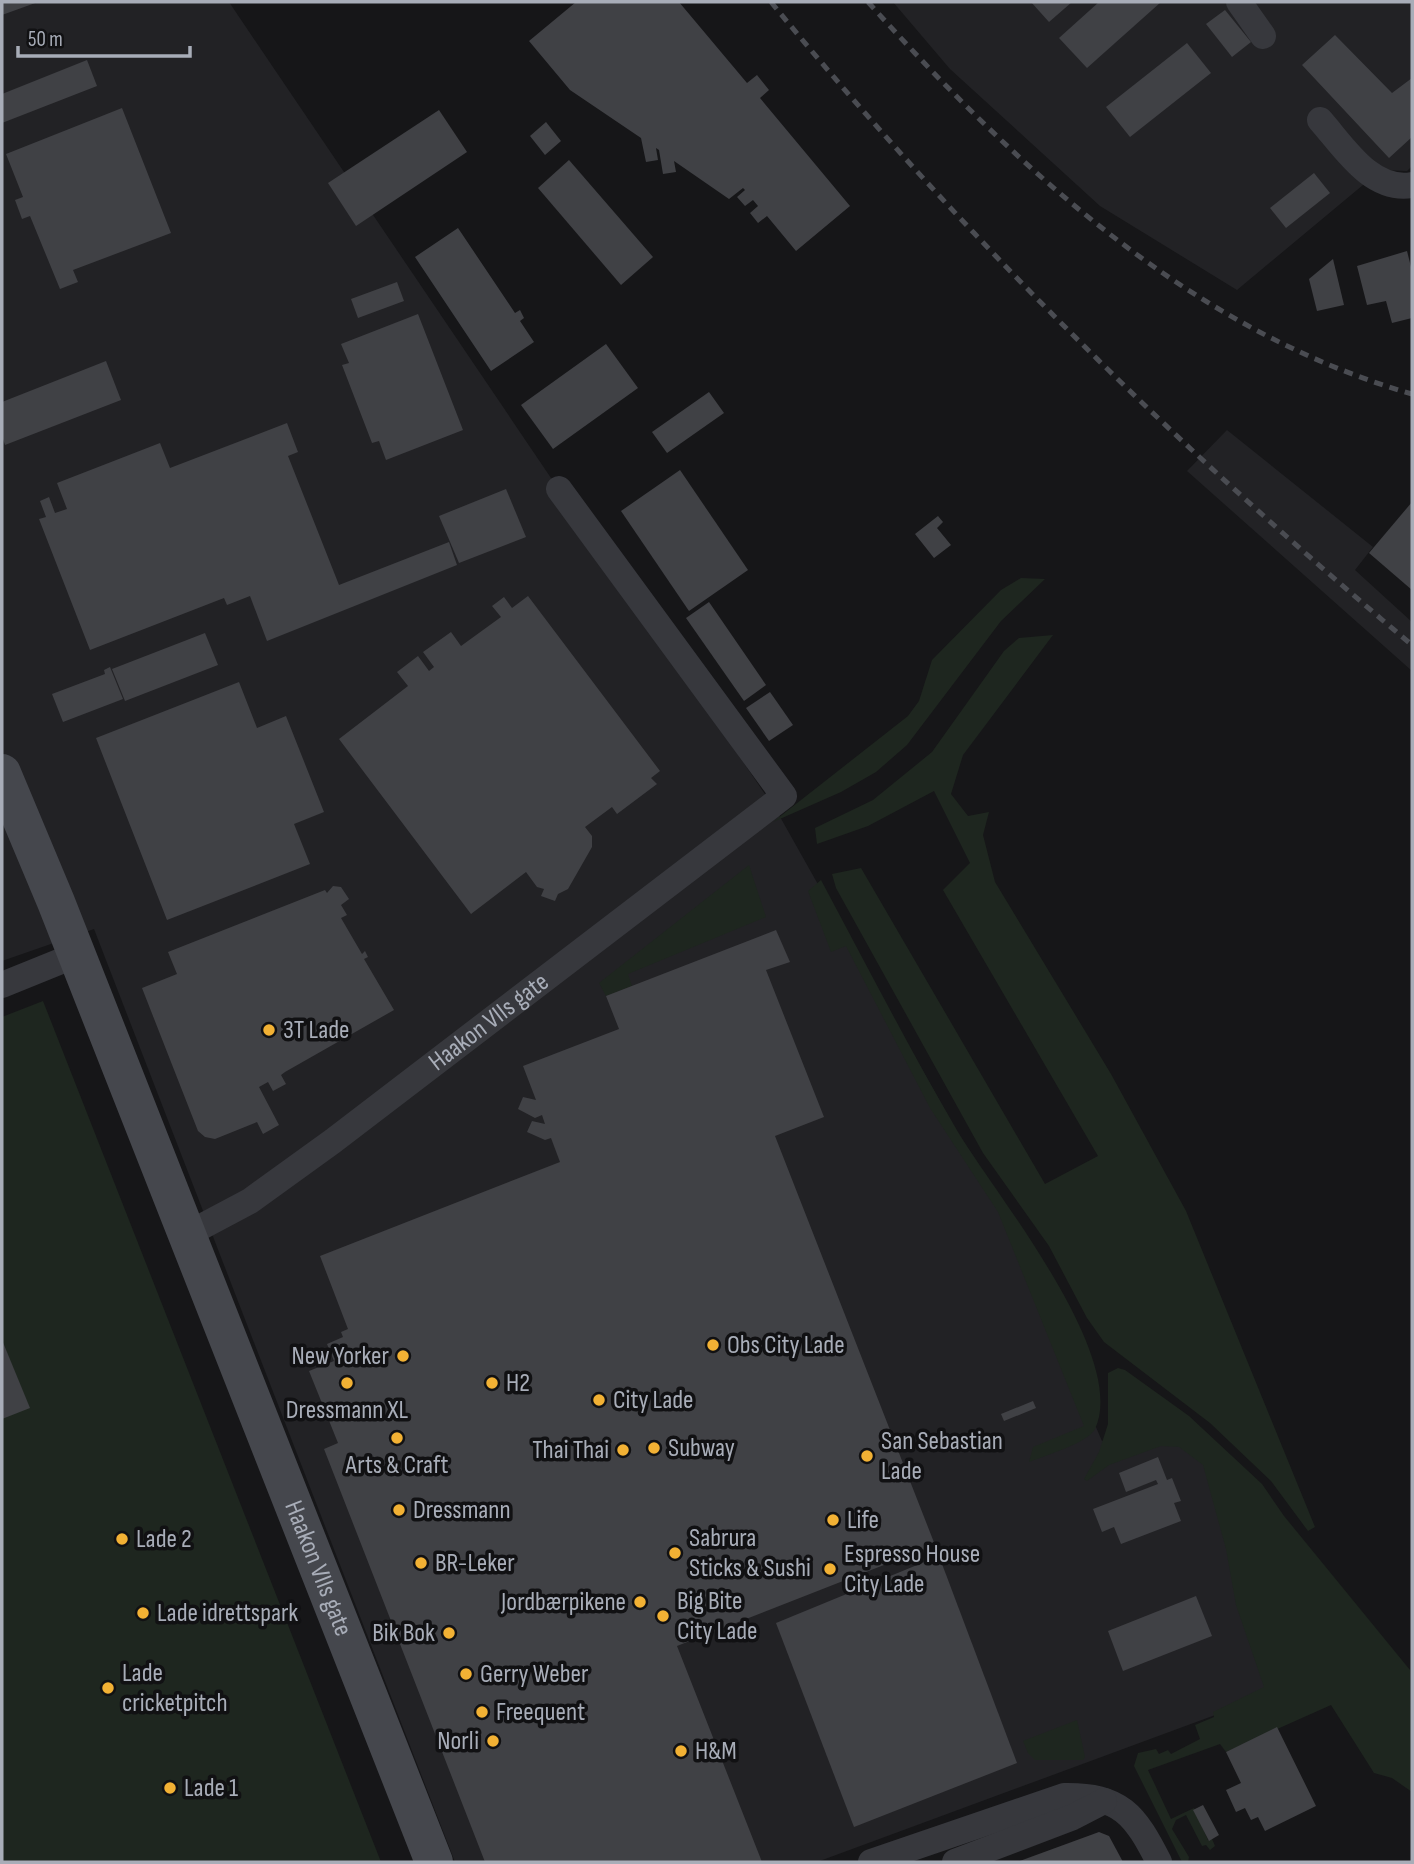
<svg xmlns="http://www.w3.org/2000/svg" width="1414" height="1864" font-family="'Sofia Sans Condensed',sans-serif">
	<rect width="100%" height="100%" fill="#161618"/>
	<g fill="#222225">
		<path d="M 2,2 L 229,2 L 779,815 L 1005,1217 L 1102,1441 L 1202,1443 L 1275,1693 L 817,1862 L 455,1862 L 94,929 L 2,961 Z"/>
		<path d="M 893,2 L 1412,2 L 1412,166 L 1407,171 L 1381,170 L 1237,290 L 1100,206 L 950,69 Z"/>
		<path d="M 1227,430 L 1373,547 L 1355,570 L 1412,622 L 1412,671 L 1187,471 Z"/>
	</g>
	<g fill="#1e261f">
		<path d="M 1021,578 L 1045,579 L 1001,621 L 907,745 L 876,772 L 841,792 L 773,822 L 908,716 L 919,701 L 932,660 L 1001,590 Z"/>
		<path d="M 1053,635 L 963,755 L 951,794 L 968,816 L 989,812 L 983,835 L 995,882 L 1111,1074 L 1186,1211 L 1315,1527 L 1308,1531 L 1271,1481 L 1210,1423 L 1104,1342 L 1087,1318 L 1049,1246 L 983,1153 L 836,888 L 832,874 L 861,868 L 1045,1184 L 1098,1156 L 943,890 L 970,863 L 934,791 L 868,826 L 817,844 L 815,828 L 873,800 L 932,752 L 1004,651 L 1019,638 Z"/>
		<path d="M 749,865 L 766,917 L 628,974 L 632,986 L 606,996 L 599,983 Z"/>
		<path d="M 821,880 C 866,964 910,1050 958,1132 C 995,1194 1129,1356 1095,1429 C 1088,1443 1044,1456 1029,1462 L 1033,1447 L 1084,1426 L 998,1212 L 930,1108 L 846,946 L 831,952 L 808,891 Z"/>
		<path d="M 43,1001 L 381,1862 L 2,1862 L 2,1017 Z"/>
		<path d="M 1118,1368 L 1125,1370 L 1189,1416 L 1262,1484 L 1284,1516 L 1410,1670 L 1412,1792 L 1392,1778 L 1374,1773 L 1331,1705 L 1226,1752 L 1220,1744 L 1148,1770 L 1171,1819 L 1194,1808 L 1208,1840 L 1212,1839 L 1215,1846 L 1210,1850 L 1206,1845 L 1202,1846 L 1186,1815 L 1176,1820 L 1172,1829 L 1189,1857 L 1188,1862 L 1182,1862 L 1134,1766 L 1138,1753 L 1156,1749 L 1159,1754 L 1168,1750 L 1171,1754 L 1200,1739 L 1195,1725 L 1214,1717 L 1213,1712 L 1264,1687 L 1236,1605 L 1226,1549 L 1203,1465 L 1179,1447 L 1161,1446 L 1109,1465 L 1087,1481 L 1084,1479 L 1099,1452 L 1108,1424 L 1108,1373 Z"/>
		<path d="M 1077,1720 L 1085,1757 L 1083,1760 L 1035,1760 L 1028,1753 L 1023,1741 Z"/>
	</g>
	<g fill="#404145">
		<path d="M 2,2 L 38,2 L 2,15 Z"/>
		<path d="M 576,2 L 679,2 L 747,83 L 757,75 L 769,90 L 760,98 L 850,206 L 796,251 L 767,216 L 758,223 L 750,213 L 758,206 L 753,200 L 745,206 L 737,197 L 745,190 L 743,188 L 729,199 L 674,161 L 676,172 L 663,174 L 659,150 L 656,148 L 658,160 L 646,162 L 641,138 L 570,90 L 529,41 Z"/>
		<path d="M 1031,2 L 1072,2 L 1049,22 Z"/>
		<path d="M 1099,2 L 1161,2 L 1087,68 L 1059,38 Z"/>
		<path d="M 1225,10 L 1251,42 L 1232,57 L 1206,24 Z"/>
		<path d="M 1335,35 L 1392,93 L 1412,78 L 1412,137 L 1389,158 L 1302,65 Z"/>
		<path d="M 1187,43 L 1211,73 L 1130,137 L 1106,107 Z"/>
		<path d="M 87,60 L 97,86 L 2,123 L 2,94 Z"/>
		<path d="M 122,108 L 171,233 L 73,270 L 78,282 L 60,289 L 30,216 L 22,219 L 15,200 L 23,197 L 6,154 Z"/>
		<path d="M 439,110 L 467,152 L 356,226 L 328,183 Z"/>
		<path d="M 546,122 L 561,141 L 545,155 L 530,136 Z"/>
		<path d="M 569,160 L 653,257 L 621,285 L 538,188 Z"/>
		<path d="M 1314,173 L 1330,193 L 1286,228 L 1270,208 Z"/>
		<path d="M 458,228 L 515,313 L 520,310 L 524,318 L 520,321 L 534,342 L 491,371 L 415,257 Z"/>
		<path d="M 1407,251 L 1412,271 L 1412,318 L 1392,323 L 1386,301 L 1367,305 L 1357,266 Z"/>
		<path d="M 1333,259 L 1344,305 L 1317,311 L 1309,279 Z"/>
		<path d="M 397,282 L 404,301 L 358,318 L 351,299 Z"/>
		<path d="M 418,314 L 463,430 L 386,460 L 379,441 L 372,443 L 342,365 L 349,363 L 341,344 Z"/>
		<path d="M 606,344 L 638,388 L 553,449 L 521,405 Z"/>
		<path d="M 106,361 L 121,400 L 5,445 L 2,436 L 2,402 Z"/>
		<path d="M 709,392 L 724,413 L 667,453 L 652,432 Z"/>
		<path d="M 287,423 L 298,452 L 288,456 L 339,585 L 449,542 L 457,565 L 267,641 L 250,596 L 227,605 L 224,598 L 90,650 L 39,519 L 46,517 L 40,501 L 49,497 L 55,513 L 67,509 L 57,483 L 160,443 L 170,468 Z"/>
		<path d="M 680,470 L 748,570 L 689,611 L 621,511 Z"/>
		<path d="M 506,489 L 526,537 L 459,563 L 439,516 Z"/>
		<path d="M 1412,502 L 1412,590 L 1369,553 Z"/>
		<path d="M 938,516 L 943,522 L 937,528 L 951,545 L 934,558 L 915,534 Z"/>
		<path d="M 528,596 L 660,771 L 651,778 L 657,784 L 617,814 L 612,807 L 585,827 L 592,836 L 592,847 L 568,889 L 558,894 L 555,901 L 541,896 L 544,889 L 537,887 L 526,872 L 471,914 L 339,739 L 408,686 L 397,672 L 418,656 L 429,671 L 434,667 L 423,652 L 451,632 L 461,646 L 501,617 L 492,606 L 504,597 L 512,608 Z"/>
		<path d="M 709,602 L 766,685 L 744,701 L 686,618 Z"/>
		<path d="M 205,633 L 218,665 L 125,701 L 112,669 Z"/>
		<path d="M 110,667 L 123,699 L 63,722 L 52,694 L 105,674 L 104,670 Z"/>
		<path d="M 239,682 L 257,728 L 286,716 L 324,812 L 294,824 L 310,864 L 167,920 L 96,738 Z"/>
		<path d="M 770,692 L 793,725 L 769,741 L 746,708 Z"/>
		<path d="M 333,886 L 341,887 L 349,899 L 341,905 L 347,915 L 341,918 L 362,954 L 365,951 L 368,957 L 364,959 L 394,1010 L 285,1072 L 281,1075 L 286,1084 L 273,1091 L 268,1082 L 259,1087 L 279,1125 L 263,1134 L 257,1122 L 215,1139 L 205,1137 L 198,1131 L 142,988 L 177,974 L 168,952 L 325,890 L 327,893 Z"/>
		<path d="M 776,930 L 790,962 L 766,970 L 824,1117 L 775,1136 L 935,1545 L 677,1646 L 762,1862 L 485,1862 L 324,1449 L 338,1443 L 309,1371 L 334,1361 L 327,1344 L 343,1337 L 341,1332 L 348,1329 L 320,1256 L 560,1162 L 551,1138 L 545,1140 L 527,1132 L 532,1121 L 545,1124 L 542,1115 L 535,1118 L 518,1109 L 523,1097 L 536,1100 L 523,1066 L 619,1029 L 606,996 Z"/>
		<path d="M 2,1340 L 30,1408 L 2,1419 Z"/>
		<path d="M 1033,1401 L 1036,1408 L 1004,1421 L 1001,1414 Z"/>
		<path d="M 1158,1457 L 1167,1480 L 1172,1478 L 1181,1501 L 1174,1503 L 1181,1521 L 1121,1544 L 1114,1527 L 1102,1532 L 1093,1509 L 1158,1484 L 1156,1480 L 1126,1492 L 1119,1473 Z"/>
		<path d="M 939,1556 L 1017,1763 L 854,1827 L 776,1623 Z"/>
		<path d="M 1196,1596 L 1212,1636 L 1123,1671 L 1108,1631 Z"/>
		<path d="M 1277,1727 L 1316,1806 L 1265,1831 L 1258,1817 L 1251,1820 L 1245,1808 L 1236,1812 L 1226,1790 L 1241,1783 L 1226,1752 Z"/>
		<path d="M 1203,1805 L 1219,1835 L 1209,1841 L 1193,1810 Z"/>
		<path d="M 1099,1832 L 1109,1836 L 1123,1862 L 1017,1862 Z"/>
	</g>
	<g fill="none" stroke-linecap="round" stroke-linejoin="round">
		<g stroke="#37383d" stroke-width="26">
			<path d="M 1239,2 L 1263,36"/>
			<path d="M 1320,120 C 1344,147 1371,192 1412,185"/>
			<path d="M 2,985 L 76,955"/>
			<path id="s1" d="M 186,1235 L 250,1201 L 333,1141 L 784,796 L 559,489"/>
			<path d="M 871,1862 L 1064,1796 C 1121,1795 1135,1815 1159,1862"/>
			<path d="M 955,1862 L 1073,1817 L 1104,1801"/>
		</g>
		<path stroke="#45474d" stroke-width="38" id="s2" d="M 2,773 L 56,902 L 434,1862"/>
		<g stroke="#4a4c52" stroke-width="5" stroke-dasharray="9 7" stroke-linecap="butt">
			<path d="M 771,2 C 963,237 1180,450 1412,645"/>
			<path d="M 868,2 C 1018,169 1190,330 1412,394"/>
		</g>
	</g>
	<g fill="#f2b134" stroke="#111113" stroke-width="2.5">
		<circle cx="269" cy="1030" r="7"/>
		<circle cx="713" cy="1345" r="7"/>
		<circle cx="403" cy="1356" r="7"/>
		<circle cx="347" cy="1383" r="7"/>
		<circle cx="492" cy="1383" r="7"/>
		<circle cx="599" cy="1400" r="7"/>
		<circle cx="397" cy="1438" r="7"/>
		<circle cx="654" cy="1448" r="7"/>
		<circle cx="623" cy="1450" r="7"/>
		<circle cx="867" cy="1456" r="7"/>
		<circle cx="399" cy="1510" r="7"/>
		<circle cx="833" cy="1520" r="7"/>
		<circle cx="122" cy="1539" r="7"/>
		<circle cx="675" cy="1553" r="7"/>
		<circle cx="421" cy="1563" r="7"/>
		<circle cx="830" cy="1569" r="7"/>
		<circle cx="640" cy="1602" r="7"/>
		<circle cx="143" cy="1613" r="7"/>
		<circle cx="663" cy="1616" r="7"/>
		<circle cx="449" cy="1633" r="7"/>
		<circle cx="466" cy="1674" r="7"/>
		<circle cx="108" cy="1688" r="7"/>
		<circle cx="482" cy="1712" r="7"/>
		<circle cx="493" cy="1741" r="7"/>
		<circle cx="681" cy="1751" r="7"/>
		<circle cx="170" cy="1788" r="7"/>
	</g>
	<g text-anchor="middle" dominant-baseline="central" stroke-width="7" stroke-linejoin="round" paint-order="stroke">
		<g font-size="26" fill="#a8adb8" stroke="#111113">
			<text stroke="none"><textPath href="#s1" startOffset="371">Haakon VIIs gate</textPath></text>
			<text stroke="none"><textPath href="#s2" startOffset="856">Haakon VIIs gate</textPath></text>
		</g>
		<g font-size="26" fill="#a8adb8" stroke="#111113" text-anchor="start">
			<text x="283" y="1030">3T Lade</text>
			<text x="727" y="1345">Obs City Lade</text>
			<text x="389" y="1356" text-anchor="end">New Yorker</text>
			<text x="506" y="1383">H2</text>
			<text x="613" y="1400">City Lade</text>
			<text x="347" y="1410" text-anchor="middle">Dressmann XL</text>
			<text x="881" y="1441">San Sebastian<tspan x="881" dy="30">Lade</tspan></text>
			<text x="668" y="1448">Subway</text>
			<text x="609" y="1450" text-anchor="end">Thai Thai</text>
			<text x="397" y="1465" text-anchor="middle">Arts &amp; Craft</text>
			<text x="413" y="1510">Dressmann</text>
			<text x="847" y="1520">Life</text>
			<text x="689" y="1538">Sabrura<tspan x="689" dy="30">Sticks &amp; Sushi</tspan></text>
			<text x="136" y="1539">Lade 2</text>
			<text x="844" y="1554">Espresso House<tspan x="844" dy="30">City Lade</tspan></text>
			<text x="435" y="1563">BR-Leker</text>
			<text x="677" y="1601">Big Bite<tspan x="677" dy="30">City Lade</tspan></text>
			<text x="626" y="1602" text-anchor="end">Jordbærpikene</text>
			<text x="157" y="1613">Lade idrettspark</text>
			<text x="435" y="1633" text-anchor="end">Bik Bok</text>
			<text x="122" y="1673">Lade<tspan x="122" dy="30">cricketpitch</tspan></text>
			<text x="480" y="1674">Gerry Weber</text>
			<text x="496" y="1712">Freequent</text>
			<text x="479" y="1741" text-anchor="end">Norli</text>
			<text x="695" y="1751">H&amp;M</text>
			<text x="184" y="1788">Lade 1</text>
		</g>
	</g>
	<rect width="1414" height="1864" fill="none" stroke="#a8adb8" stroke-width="7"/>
	<path d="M18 46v10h172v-10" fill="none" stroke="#a8adb8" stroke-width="3.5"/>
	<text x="28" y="46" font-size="21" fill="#a8adb8" stroke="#111113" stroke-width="5" paint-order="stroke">50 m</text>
</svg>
